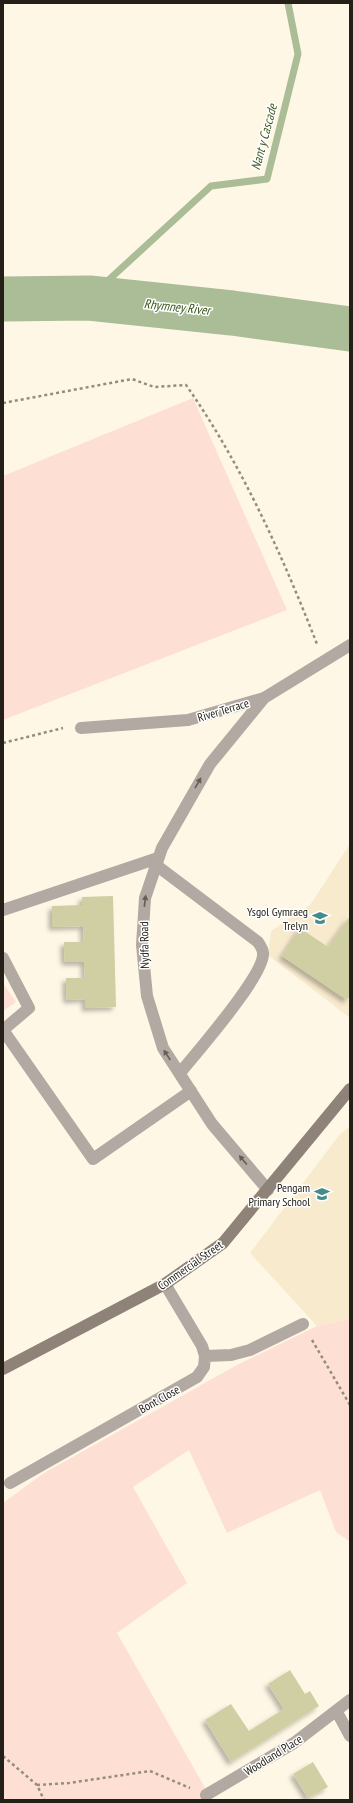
<svg xmlns="http://www.w3.org/2000/svg" width="353" height="1803" font-family="'PT Sans Narrow',sans-serif">
	<defs>
		<filter id="shadow"><feDropShadow dx="-3.5" dy="3.5" stdDeviation="2" flood-color="#0004"/></filter>
	</defs>
	<rect width="100%" height="100%" fill="#fff7e5"/>
	<g fill="#f8eacd">
		<path d="M 350,844 L 350,1018 L 268,955 L 271,931 L 310,905 Z"/>
		<path d="M 350,1126 L 350,1319 L 317,1326 L 250,1253 L 340,1134 Z"/>
	</g>
	<g fill="#fedfd3">
		<path d="M 193,398 L 287,610 L 3,720 L 3,476 Z"/>
		<path d="M 3,983 L 16,1002 L 3,1011 Z"/>
		<path d="M 350,1319 L 350,1542 L 336,1532 L 320,1490 L 227,1533 L 189,1450 L 133,1487 L 187,1583 L 117,1633 L 212,1800 L 3,1800 L 3,1503 L 44,1473 L 237,1365 L 317,1326 Z"/>
	</g>
	<g fill="none" stroke-linecap="round" stroke-linejoin="round">
		<path stroke="#aabd96" stroke-width="7" d="M 89,298 L 211,186 L 267,179 L 298,54 L 288,3"/>
		<path stroke="#aabd96" stroke-width="45" d="M 3,299 L 89,298 L 232,313 L 350,329"/>
	</g>
	<g fill="#cfcfa3" filter="url(#shadow)">
		<path d="M 113,896 L 116,1007 L 85,1008 L 85,999 L 67,1000 L 66,989 L 66,978 L 85,978 L 84,962 L 65,962 L 64,952 L 64,942 L 84,942 L 83,926 L 52,927 L 52,906 L 82,905 L 82,897 Z"/>
		<path d="M 350,916 L 350,995 L 347,1000 L 282,956 L 300,928 L 328,947 Z"/>
		<path d="M 290,1670 L 305,1694 L 310,1691 L 319,1706 L 231,1762 L 205,1720 L 231,1704 L 249,1731 L 284,1709 L 268,1684 Z"/>
		<path d="M 313,1762 L 328,1787 L 308,1798 L 293,1774 Z"/>
	</g>
	<g fill="none" stroke-linecap="round" stroke-linejoin="round">
		<g stroke="#938d80" stroke-width="2.5" stroke-dasharray="3 3" stroke-linecap="butt">
			<path d="M 3,403 L 132,379 L 154,387 L 186,385 C 241,463 282,555 317,644"/>
			<path d="M 3,743 L 63,728"/>
			<path d="M 312,1340 L 350,1405"/>
			<path d="M 3,1756 L 37,1785 L 44,1800"/>
			<path d="M 37,1785 L 69,1783 L 150,1771 L 190,1788"/>
		</g>
		<g stroke="#b1a9a2" stroke-width="12">
			<path d="M 156,865 L 258,942 C 260,945 263,950 263,953 C 265,975 196,1053 180,1073"/>
			<path d="M 3,910 L 158,858"/>
			<path d="M 3,958 L 29,1008 L 3,1030 L 93,1159 L 191,1091"/>
		</g>
		<g stroke="#b1a9a2" stroke-width="12">
			<path d="M 264,698 L 210,764 L 162,848 L 145,898 L 142,945 L 147,996 L 163,1048 L 212,1124 L 268,1190"/>
			<path d="M 81,728 L 188,720 L 264,698 L 350,645"/>
			<path d="M 165,1284 L 202,1346 L 205,1356"/>
			<path d="M 10,1483 L 197,1377 L 204,1367 L 205,1356 L 231,1355 L 250,1350 L 303,1324"/>
			<path d="M 337,1712 L 350,1736"/>
			<path d="M 206,1795 L 294,1743 L 350,1700"/>
		</g>
		<path stroke="#8f8379" stroke-width="12" d="M 3,1369 L 165,1284 L 223,1243 L 350,1089"/>
	</g>
	<defs><path id="oneway-solid" d="M-6-.8H1V-3.2L6.5 0L1 3.2V.8H-6Z"/></defs>
	<g fill="#635e56">
		<use href="#oneway-solid" transform="translate(198 783) rotate(-60)"/>
		<use href="#oneway-solid" transform="translate(145 901) rotate(-83)"/>
		<use href="#oneway-solid" transform="translate(167 1055) rotate(-123)"/>
		<use href="#oneway-solid" transform="translate(243 1160) rotate(-130)"/>
	</g>
	<defs>
		<g id="school-bare" transform="scale(1.2)"><path d="M0-5L7-2L0 1L-7-2ZM-4 1L0 2.5L4 1V4Q0 6-4 4Z" fill="#448c8c" stroke="#fff" stroke-width="2.5" paint-order="stroke"/></g>
	</defs>
	<g fill-rule="evenodd">
		<use href="#school-bare" x="320" y="918"/>
		<use href="#school-bare" x="322" y="1194"/>
	</g>
	<g text-anchor="middle" dominant-baseline="central" stroke-width="3" stroke-linejoin="round" paint-order="stroke">
		<g font-size="12" fill="#242018" stroke="#fff">
			<text transform="translate(223 710) rotate(-17)">River Terrace</text>
			<text transform="translate(144 945) rotate(-91)">Nydfa Road</text>
			<text transform="translate(190 1265) rotate(-35)">Commercial Street</text>
			<text transform="translate(159 1399) rotate(-29)">Bont Close</text>
			<text transform="translate(273 1755) rotate(-32)">Woodland Place</text>
		</g>
		<g font-size="12" fill="#242018" stroke="#fff" text-anchor="end">
			<text x="308" y="911">Ysgol Gymraeg<tspan x="308" dy="14">Trelyn</tspan></text>
			<text x="310" y="1187">Pengam<tspan x="310" dy="14">Primary School</tspan></text>
		</g>
		<g font-size="13" font-style="italic" fill="#3e571e" stroke="#fff">
			<text transform="translate(264 137) rotate(-75)">Nant y Cascade</text>
			<text transform="translate(177 307) rotate(6)">Rhymney River</text>
		</g>
	</g>
	<rect width="353" height="1803" fill="none" stroke="#242018" stroke-width="8"/>
</svg>
